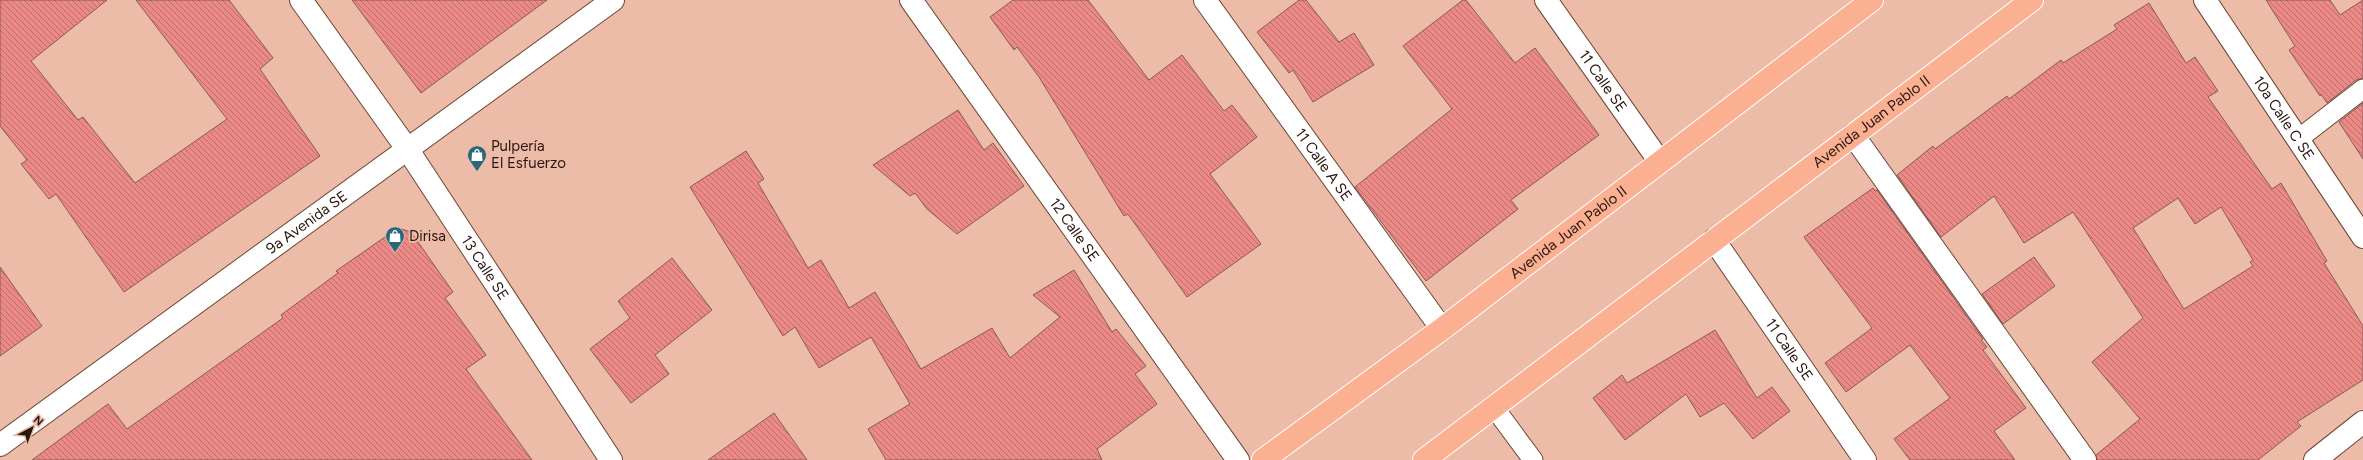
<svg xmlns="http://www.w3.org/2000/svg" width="2363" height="460" font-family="Figtree,sans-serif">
	<defs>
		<pattern id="building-back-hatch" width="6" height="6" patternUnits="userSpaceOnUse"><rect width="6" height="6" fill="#ea8985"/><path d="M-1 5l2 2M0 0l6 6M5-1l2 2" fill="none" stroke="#be6f6b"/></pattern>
	</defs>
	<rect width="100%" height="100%" fill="#edbca9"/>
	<g fill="url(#building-back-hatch)" stroke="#8a5a58" fill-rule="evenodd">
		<path d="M 0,0 L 107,0 L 31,61 L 78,120 L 83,117 L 135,183 L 227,119 L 136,0 L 229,0 L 273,58 L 260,69 L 320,156 L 124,292 L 56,194 L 49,199 L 21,164 L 27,160 L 0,126 Z"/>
		<path d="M 352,0 L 547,0 L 421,93 Z"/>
		<path d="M 1013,0 L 1088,0 L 1149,80 L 1182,55 L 1224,111 L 1232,105 L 1257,137 L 1210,174 L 1261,244 L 1187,297 L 1128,214 L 1124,216 L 1039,77 L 1017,47 L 1014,50 L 990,17 Z"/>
		<path d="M 1299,0 L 1306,0 L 1339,42 L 1354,33 L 1374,65 L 1313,102 L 1293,70 L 1289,73 L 1257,32 Z"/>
		<path d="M 1463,0 L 1466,0 L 1515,63 L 1535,48 L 1599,135 L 1511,200 L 1518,209 L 1426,281 L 1355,187 L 1452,109 L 1403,46 Z"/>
		<path d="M 2266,0 L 2330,0 L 2340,15 L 2363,0 L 2363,78 L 2356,80 L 2327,103 L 2321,94 L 2320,96 L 2289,50 L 2295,46 Z"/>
		<path d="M 2149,3 L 2186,63 L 2195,57 L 2218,91 L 2208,97 L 2272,189 L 2281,183 L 2327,261 L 2324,263 L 2363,326 L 2363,380 L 2297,422 L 2301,426 L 2258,460 L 2097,460 L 2096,455 L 2140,419 L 2092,362 L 2143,318 L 2073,212 L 2024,243 L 1994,196 L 1941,237 L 1897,175 L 1933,146 L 1935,149 L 2007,96 L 2009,99 L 2061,60 L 2063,63 L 2117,29 L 2114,25 ZM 2178,198 L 2195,224 L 2221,207 L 2253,260 L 2250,262 L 2253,266 L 2184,309 L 2133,228 Z"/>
		<path d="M 2363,103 L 2363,159 L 2339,122 Z"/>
		<path d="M 958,110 L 984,150 L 993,143 L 1024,186 L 957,234 L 927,209 L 915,193 L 910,196 L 873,165 Z"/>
		<path d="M 746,151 L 764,179 L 758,183 L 808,268 L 821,260 L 849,308 L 875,292 L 921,369 L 992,328 L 1010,358 L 1060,317 L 1033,295 L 1074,270 L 1112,332 L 1116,329 L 1146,366 L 1135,374 L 1157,404 L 1097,449 L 1102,460 L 886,460 L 868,429 L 910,404 L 871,337 L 819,368 L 795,327 L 783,336 L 690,187 Z"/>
		<path d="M 1873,188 L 1875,191 L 1877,190 L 1983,339 L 1981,340 L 1987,347 L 1983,350 L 2026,408 L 1994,431 L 2015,460 L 1910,460 L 1894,439 L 1950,398 L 1910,345 L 1846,392 L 1825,363 L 1872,328 L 1804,237 Z"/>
		<path d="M 398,228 L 411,232 L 453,292 L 445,298 L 486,355 L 466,369 L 532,460 L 32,460 L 108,404 L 127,429 L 283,318 L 281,315 L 338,273 L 336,271 Z"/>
		<path d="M 2034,257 L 2055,286 L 2003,324 L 1982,294 Z"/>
		<path d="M 672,258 L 712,310 L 655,355 L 669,374 L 631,403 L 590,349 L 630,318 L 618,301 Z"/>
		<path d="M 0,267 L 42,326 L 0,356 Z"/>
		<path d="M 1715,330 L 1757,398 L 1772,387 L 1790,411 L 1753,439 L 1724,403 L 1700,417 L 1686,394 L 1625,440 L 1593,398 L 1622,375 L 1627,383 Z"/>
		<path d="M 774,413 L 807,460 L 708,460 Z"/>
	</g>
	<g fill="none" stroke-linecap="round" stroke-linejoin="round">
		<g stroke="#6f4635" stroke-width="21">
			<g id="service">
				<path d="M 2297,140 L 2363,89"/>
				<path d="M 1493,406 L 1533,460"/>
			</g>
		</g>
		<g stroke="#6f4635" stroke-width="24">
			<g id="minor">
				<path id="s1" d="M 911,0 L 1238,460"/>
				<path id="s2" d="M 1205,0 L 1442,329"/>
				<path d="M 1853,135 L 2085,460"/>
				<path id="s3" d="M 1714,240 L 1865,460"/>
				<path id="s4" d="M 0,445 L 613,0"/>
				<path d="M 2315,460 L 2363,422"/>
			</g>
		</g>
		<g stroke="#6f4635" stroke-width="24">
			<g id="tertiary">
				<path id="s5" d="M 301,0 L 408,150 L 611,460"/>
				<path id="s6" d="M 1546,0 L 1660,162"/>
				<path id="s7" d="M 2205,0 L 2363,237"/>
			</g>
		</g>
		<g stroke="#fff" stroke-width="24">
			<g id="trunk">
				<path id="s8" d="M 1263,460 L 1442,329 L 1872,0"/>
				<path id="s9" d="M 1424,460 L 2032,0"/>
			</g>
		</g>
		<use href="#service" stroke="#fff" stroke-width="19"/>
		<use href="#minor" stroke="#fff" stroke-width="22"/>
		<use href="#tertiary" stroke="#fff" stroke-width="22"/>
		<use href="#trunk" stroke="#fcb092" stroke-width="22"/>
	</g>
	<defs>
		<g id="shop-pin" transform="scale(1)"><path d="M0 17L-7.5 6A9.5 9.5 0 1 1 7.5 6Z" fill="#28687c" stroke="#edbca9"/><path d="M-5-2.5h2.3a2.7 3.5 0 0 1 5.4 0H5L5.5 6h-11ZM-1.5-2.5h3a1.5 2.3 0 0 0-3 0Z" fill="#fff"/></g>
	</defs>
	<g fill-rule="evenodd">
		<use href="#shop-pin" x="477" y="155"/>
		<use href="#shop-pin" x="395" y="236"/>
	</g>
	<g text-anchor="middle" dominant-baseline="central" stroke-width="3.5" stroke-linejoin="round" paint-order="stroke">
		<g font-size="15" fill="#28160f" stroke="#edbca9">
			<text stroke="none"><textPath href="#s6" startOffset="99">11 Calle SE</textPath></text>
			<text stroke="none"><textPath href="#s7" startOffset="142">10a Calle C SE</textPath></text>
			<text stroke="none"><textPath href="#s9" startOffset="561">Avenida Juan Pablo II</textPath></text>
			<text stroke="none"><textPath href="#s2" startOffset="203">11 Calle A SE</textPath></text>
			<text stroke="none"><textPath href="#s4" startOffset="379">9a Avenida SE</textPath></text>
			<text stroke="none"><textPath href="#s1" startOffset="282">12 Calle SE</textPath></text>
			<text stroke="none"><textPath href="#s8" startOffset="381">Avenida Juan Pablo II</textPath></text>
			<text stroke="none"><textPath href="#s5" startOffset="325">13 Calle SE</textPath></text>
			<text stroke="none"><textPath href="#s3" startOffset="133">11 Calle SE</textPath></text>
		</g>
		<g font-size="15" fill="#28160f" stroke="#edbca9" text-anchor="start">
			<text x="491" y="146">Pulpería<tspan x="491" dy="17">El Esfuerzo</tspan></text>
			<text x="409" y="236">Dirisa</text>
		</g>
	</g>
	<g transform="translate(32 428) rotate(41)" stroke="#edbca9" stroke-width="3" paint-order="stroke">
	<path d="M0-3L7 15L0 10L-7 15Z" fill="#28160f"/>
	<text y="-6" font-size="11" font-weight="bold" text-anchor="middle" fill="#28160f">N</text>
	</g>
</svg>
